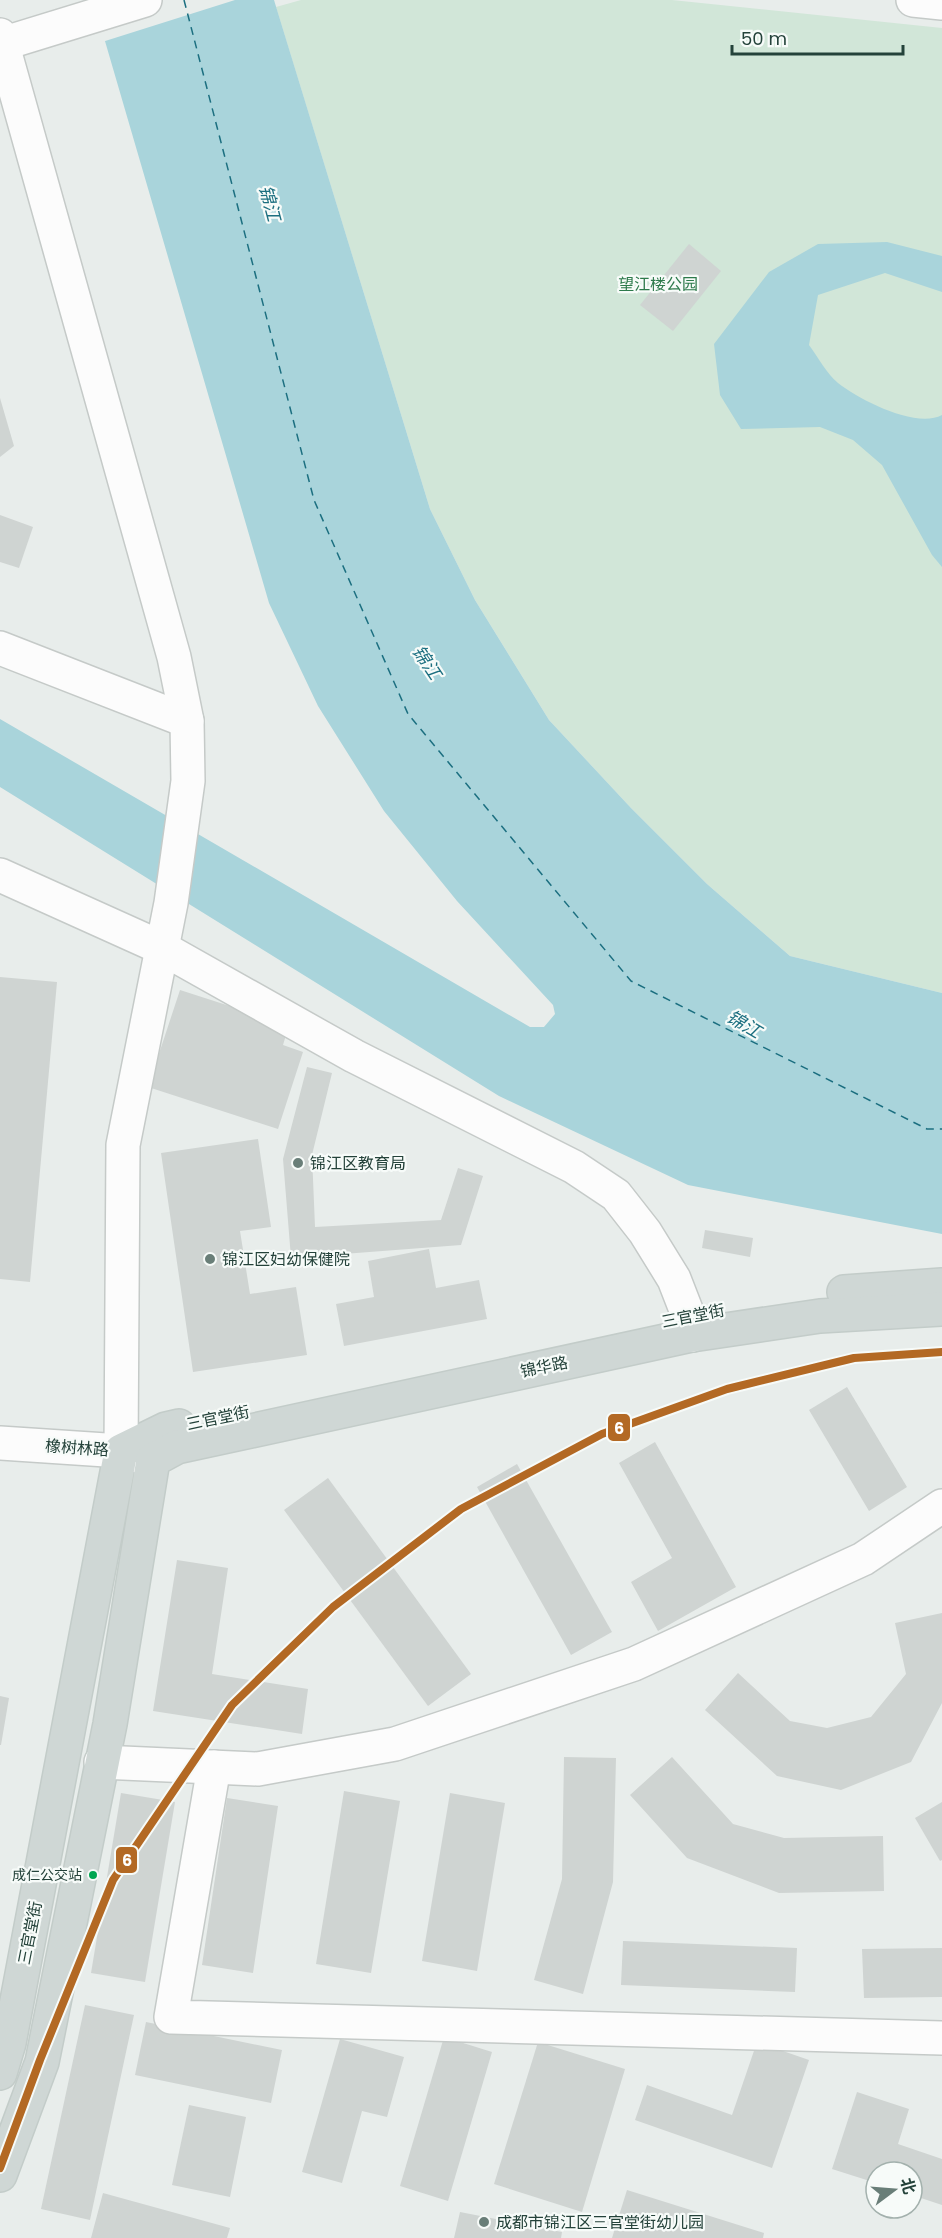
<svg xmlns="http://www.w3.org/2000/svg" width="942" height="2238" font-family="Poppins,'Noto Sans SC',sans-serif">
	<rect width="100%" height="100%" fill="#e8edeb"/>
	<path fill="#d1e6d8" d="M 301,0 L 672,0 L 942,28 L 942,993 L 790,956 L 707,884 L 631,808 L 549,720 L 475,600 L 430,509 L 276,7 Z"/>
	<g fill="#a9d4db">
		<path d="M 93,0 L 274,0 L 430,509 L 475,600 L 549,720 L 631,808 L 707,884 L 790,956 L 942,993 L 942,1234 L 688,1185 L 499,1096 L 0,787 L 0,719 L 530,1027 L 544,1027 L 555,1014 L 553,1005 L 457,901 L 384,811 L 318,706 L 269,603 Z"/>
		<path d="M 887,242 L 942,256 L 942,292 L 885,273 L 818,295 L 809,345 C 818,357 827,374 838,383 C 860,400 916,429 942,415 L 942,567 L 932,555 L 882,465 L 853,440 L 820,427 L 741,429 L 720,395 L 714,344 L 769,272 L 818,244 Z"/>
	</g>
	<path fill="#e8edeb" d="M 90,0 L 235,0 L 102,42 Z"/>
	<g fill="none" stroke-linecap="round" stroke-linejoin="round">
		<path stroke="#1c6f80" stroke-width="1.5" stroke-dasharray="8 6" stroke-linecap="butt" d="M 184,0 L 314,500 L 408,714 L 631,981 L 927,1129 L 942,1129"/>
	</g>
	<g fill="#cfd4d2">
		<path d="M 689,244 L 721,271 L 673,331 L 640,305 Z"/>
		<path d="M 0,398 L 14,446 L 0,457 Z"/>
		<path d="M 0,515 L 33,527 L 19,568 L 0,562 Z"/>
		<path d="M 0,977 L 57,982 L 30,1282 L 0,1279 Z"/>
		<path d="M 180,990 L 289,1025 L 283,1045 L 303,1052 L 278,1129 L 148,1087 Z"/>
		<path d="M 307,1067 L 332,1073 L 312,1155 L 315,1227 L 441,1220 L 458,1168 L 483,1176 L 461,1245 L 291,1258 L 283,1159 Z"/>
		<path d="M 258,1139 L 271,1227 L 240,1231 L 250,1294 L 296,1287 L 307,1355 L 193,1372 L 161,1153 Z"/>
		<path d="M 705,1230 L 753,1238 L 750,1257 L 702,1248 Z"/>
		<path d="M 429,1249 L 436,1288 L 479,1280 L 487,1319 L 344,1346 L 336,1304 L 374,1297 L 368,1261 Z"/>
		<path d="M 847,1387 L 907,1487 L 869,1511 L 809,1410 Z"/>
		<path d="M 655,1442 L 736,1587 L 658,1631 L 631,1582 L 672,1558 L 619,1463 Z"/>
		<path d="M 517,1464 L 612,1632 L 571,1655 L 477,1487 Z"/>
		<path d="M 328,1478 L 471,1674 L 428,1706 L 284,1510 Z"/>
		<path d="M 177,1560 L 228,1568 L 212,1674 L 308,1689 L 302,1734 L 153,1711 Z"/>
		<path d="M 942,1613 L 942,1703 L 911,1762 L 841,1790 L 777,1776 L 705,1710 L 738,1673 L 790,1721 L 827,1728 L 871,1717 L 906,1674 L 895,1623 Z"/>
		<path d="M 0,1696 L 9,1698 L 1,1745 L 0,1745 Z"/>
		<path d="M 564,1757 L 616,1758 L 613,1882 L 583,1994 L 534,1980 L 562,1879 Z"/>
		<path d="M 672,1757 L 733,1824 L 784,1838 L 883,1836 L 884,1891 L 779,1893 L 687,1858 L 630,1795 Z"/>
		<path d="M 344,1791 L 400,1801 L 371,1973 L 316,1964 Z"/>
		<path d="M 121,1793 L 175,1802 L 145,1982 L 91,1973 Z"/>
		<path d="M 450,1793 L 505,1803 L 477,1971 L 422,1961 Z"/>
		<path d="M 227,1798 L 278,1806 L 253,1973 L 202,1965 Z"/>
		<path d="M 942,1802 L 942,1860 L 940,1861 L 915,1818 Z"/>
		<path d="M 623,1941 L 797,1948 L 795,1992 L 621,1985 Z"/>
		<path d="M 942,1948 L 942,1997 L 864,1998 L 862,1949 Z"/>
		<path d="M 85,2005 L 134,2015 L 90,2220 L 41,2209 Z"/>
		<path d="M 146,2022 L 282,2050 L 271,2103 L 135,2075 Z"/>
		<path d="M 444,2037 L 492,2052 L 448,2201 L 400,2186 Z"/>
		<path d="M 340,2039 L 404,2057 L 387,2117 L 362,2111 L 342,2183 L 302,2172 Z"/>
		<path d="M 538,2042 L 625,2069 L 582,2212 L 494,2184 Z"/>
		<path d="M 757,2042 L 809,2060 L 772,2168 L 635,2120 L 647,2085 L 732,2115 Z"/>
		<path d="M 857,2092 L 909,2109 L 898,2144 L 942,2159 L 942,2205 L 912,2195 L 912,2172 L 876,2172 L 876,2183 L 832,2169 Z"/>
		<path d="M 189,2105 L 246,2117 L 230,2197 L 172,2185 Z"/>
		<path d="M 627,2190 L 764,2233 L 763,2238 L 612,2238 Z"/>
		<path d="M 103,2193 L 230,2228 L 227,2238 L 91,2238 Z"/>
		<path d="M 460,2212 L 562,2232 L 561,2238 L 454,2238 Z"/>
	</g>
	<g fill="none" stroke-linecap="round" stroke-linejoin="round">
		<g stroke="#c5cac8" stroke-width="36">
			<g id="minor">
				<path d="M 913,0 L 942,3"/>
				<path d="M 0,35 L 174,657 L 187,721 L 188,781 L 171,903 L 123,1145 L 121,1451"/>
				<path d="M 2,44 L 145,0"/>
				<path d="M 0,648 L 187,721"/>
				<path d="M 0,875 L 162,948 L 354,1056 L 574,1167 L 616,1195 L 645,1232 L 674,1279 L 688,1315 L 692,1335"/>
				<path d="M 0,1443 L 121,1451 L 141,1457"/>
				<path d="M 101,1762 L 258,1769 L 395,1744 L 634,1664 L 863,1559 L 942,1506"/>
				<path d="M 214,1767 L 171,2017 L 942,2038"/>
			</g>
		</g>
		<g stroke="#c3ccc9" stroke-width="36">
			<g id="major">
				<path d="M 844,1292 L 942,1285"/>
				<path d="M 0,2073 L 9,2043 L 121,1451 L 166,1429 L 179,1426"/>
				<path d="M 0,2175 L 42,2062 L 110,1724 L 153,1460 L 177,1447 L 692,1335 L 820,1316 L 942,1309"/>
			</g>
		</g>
		<use href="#minor" stroke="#fcfcfc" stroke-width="33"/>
		<use href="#major" stroke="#cfd7d5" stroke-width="33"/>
		<g stroke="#f7fbf9" stroke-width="12">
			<path id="metro-1" d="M 0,2168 L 40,2060 L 113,1880 L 232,1705 L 333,1607 L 461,1509 L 602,1434 L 727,1389 L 854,1358 L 942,1352"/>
		</g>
		<use href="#metro-1" stroke="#b36924" stroke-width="8"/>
	</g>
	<g fill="#697e78" stroke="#f7fbf9" stroke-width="2">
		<circle cx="298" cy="1163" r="6"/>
		<circle cx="210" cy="1259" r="6"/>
		<circle cx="484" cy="2222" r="6"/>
	</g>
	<circle fill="#00a651" stroke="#f7fbf9" stroke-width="2" cx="93" cy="1875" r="5"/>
	<g text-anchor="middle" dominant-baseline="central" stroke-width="4.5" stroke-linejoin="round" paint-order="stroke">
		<g font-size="14" fill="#24423a" stroke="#f7fbf9" text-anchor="end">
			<text x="82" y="1875">成仁公交站</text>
		</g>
		<g font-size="16" fill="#2d7a4b" stroke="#f7fbf9">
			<text x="658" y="284">望江楼公园</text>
		</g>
		<g font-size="16" fill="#24423a" stroke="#f7fbf9" text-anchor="start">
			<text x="310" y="1163">锦江区教育局</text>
			<text x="222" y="1259">锦江区妇幼保健院</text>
			<text x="496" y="2222">成都市锦江区三官堂街幼儿园</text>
		</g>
		<g font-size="16" fill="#24423a" stroke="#f7fbf9">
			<text transform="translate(693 1316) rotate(-11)">三官堂街</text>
			<text transform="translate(544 1367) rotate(-12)">锦华路</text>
			<text transform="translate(218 1418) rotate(-12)">三官堂街</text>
			<text transform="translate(77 1448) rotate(4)">橡树林路</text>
			<text transform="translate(30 1933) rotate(-79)">三官堂街</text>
		</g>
		<g font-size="18" font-style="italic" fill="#1c6f80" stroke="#f7fbf9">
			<text transform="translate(270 203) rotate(75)">锦江</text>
			<text transform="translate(427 662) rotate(56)">锦江</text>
			<text transform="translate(744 1024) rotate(31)">锦江</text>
		</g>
	</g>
	<g stroke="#f7fbf9" stroke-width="2">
		<rect x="607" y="1413" width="24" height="29" rx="6" fill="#b36924"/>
		<rect x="115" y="1846" width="23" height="28" rx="6" fill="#b36924"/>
	</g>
	<g font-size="16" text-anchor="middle" font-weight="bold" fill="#fff">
		<text x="619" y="1434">6</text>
		<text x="127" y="1866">6</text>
	</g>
	<g transform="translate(894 2190) rotate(74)"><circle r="28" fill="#f7fbf9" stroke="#a3b1ad" stroke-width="1.5"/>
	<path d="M0-4.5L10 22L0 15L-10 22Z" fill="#697e78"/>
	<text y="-9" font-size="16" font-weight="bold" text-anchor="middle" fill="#24423a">北</text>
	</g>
	<path d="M732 45v9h171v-9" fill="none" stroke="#24423a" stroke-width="3"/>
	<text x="741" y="45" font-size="18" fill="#24423a" stroke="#f7fbf9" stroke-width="4.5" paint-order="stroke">50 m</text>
</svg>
